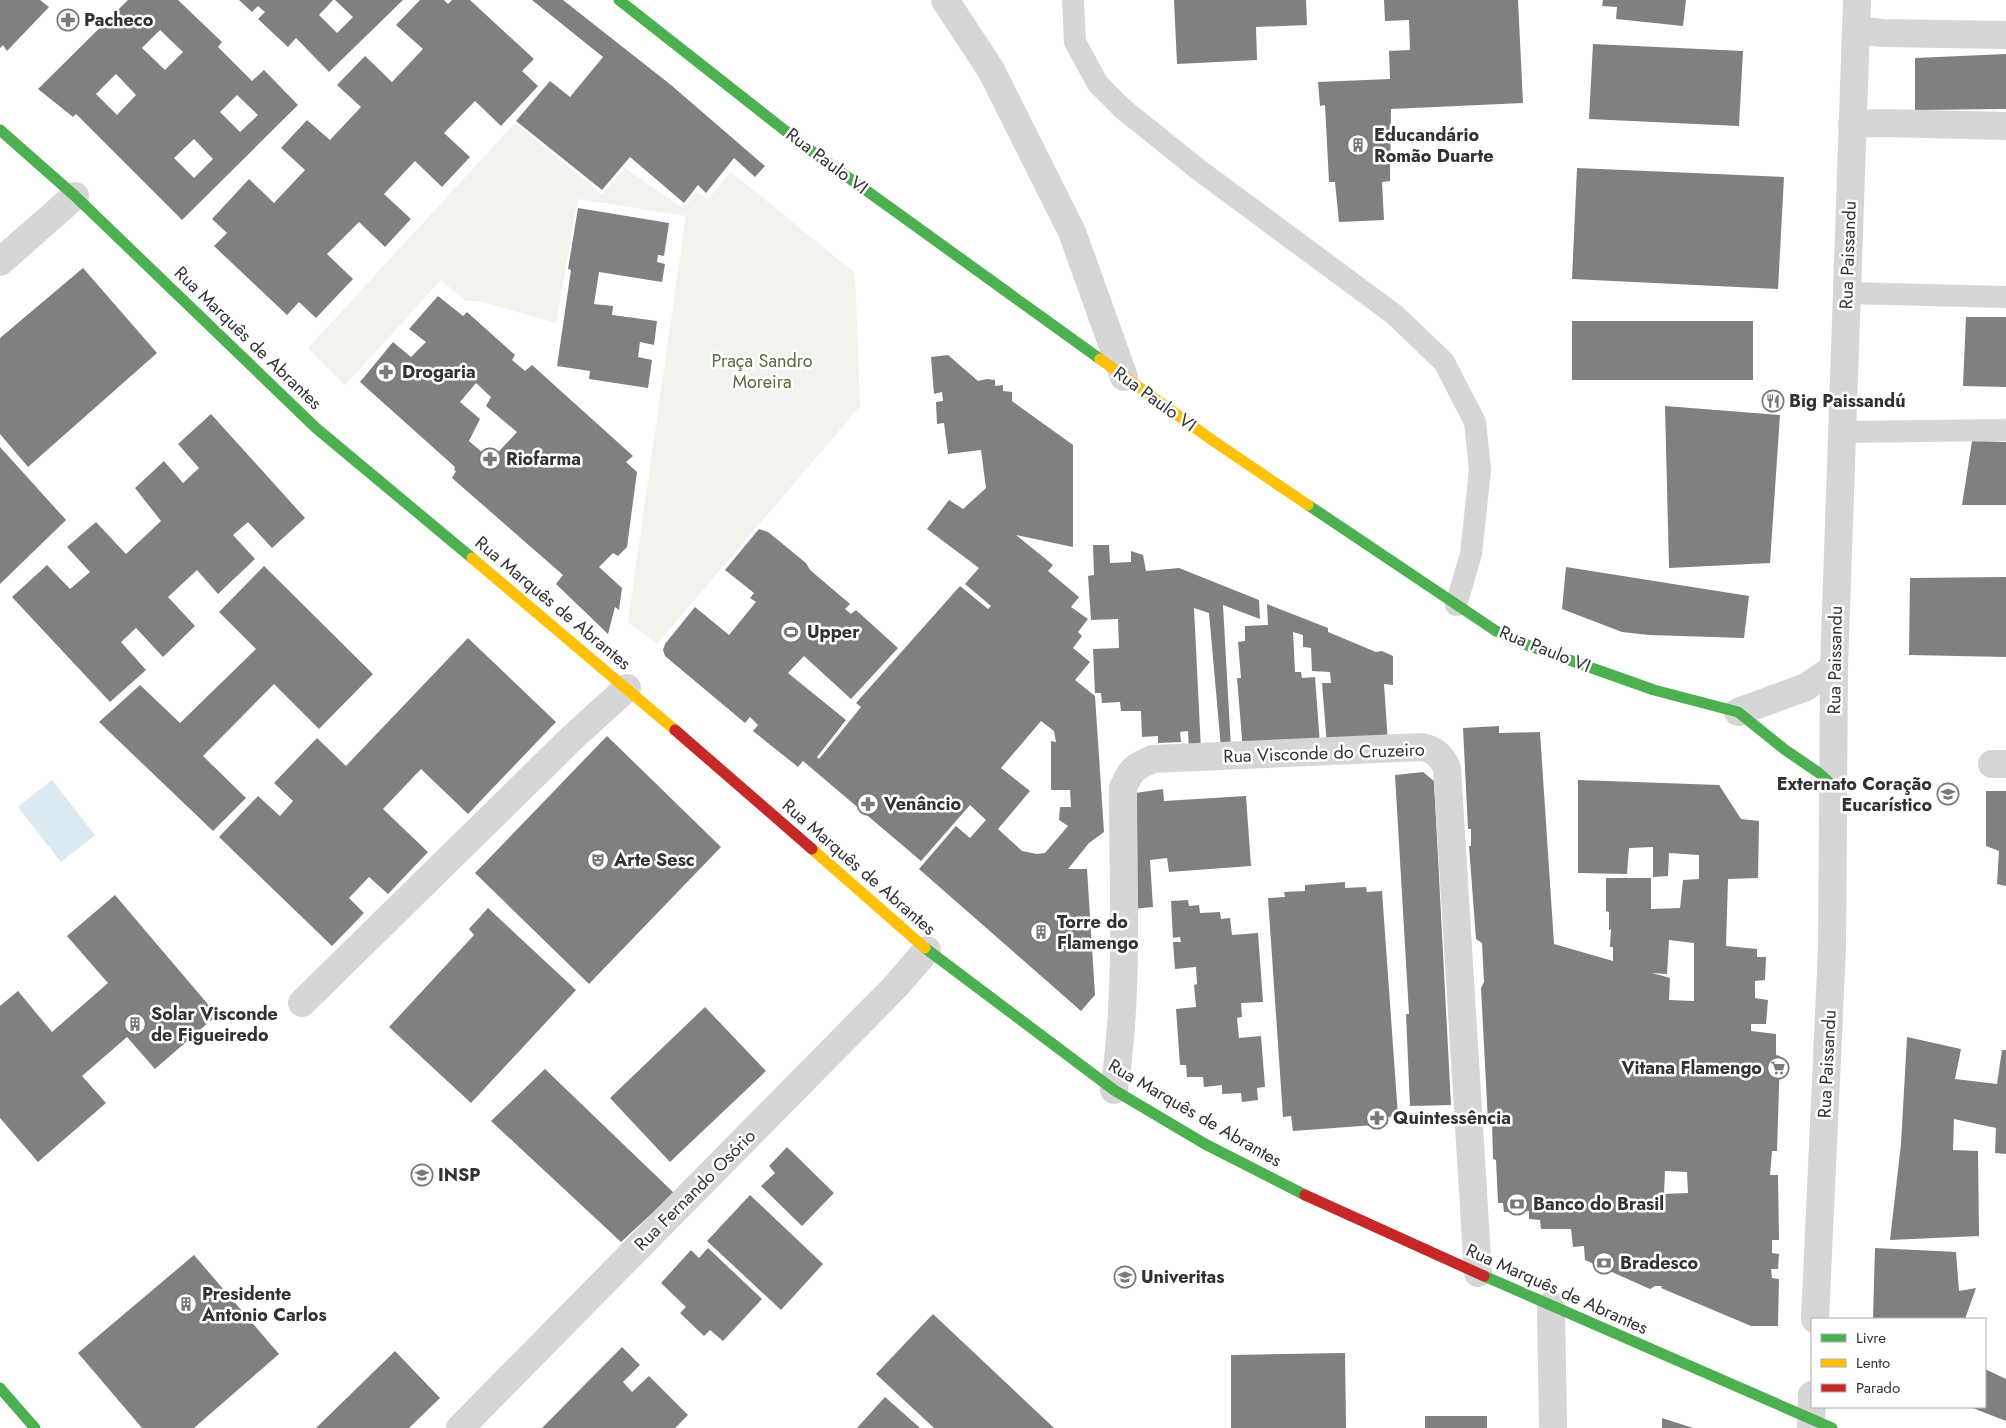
<svg xmlns="http://www.w3.org/2000/svg" width="2006" height="1428" font-family="Jost,sans-serif">
	<rect width="100%" height="100%" fill="#fff"/>
	<path fill="#f1f3ed" d="M 515,123 L 602,194 L 625,168 L 683,208 L 697,192 L 708,199 L 731,172 L 855,273 L 860,406 L 657,644 L 628,622 L 686,216 L 578,199 L 556,323 L 479,301 L 466,301 L 441,280 L 345,385 L 308,348 Z"/>
	<path fill="#dbeaf0" d="M 52,780 L 95,835 L 61,862 L 18,807 Z"/>
	<g fill="#808080" fill-rule="evenodd">
		<path d="M 0,0 L 40,0 L 49,7 L 7,51 L 3,45 L 0,48 Z"/>
		<path d="M 128,0 L 178,0 L 222,42 L 218,47 L 252,81 L 264,70 L 298,105 L 182,220 L 76,114 L 73,117 L 38,89 ZM 160,30 L 183,52 L 165,70 L 142,48 ZM 116,74 L 136,95 L 117,115 L 96,94 ZM 237,95 L 258,115 L 240,132 L 220,112 ZM 194,139 L 213,159 L 194,178 L 174,158 Z"/>
		<path d="M 239,0 L 333,0 L 319,15 L 337,33 L 353,17 L 335,0 L 403,0 L 329,72 L 296,38 L 288,47 L 258,19 L 265,12 L 258,6 L 252,12 Z"/>
		<path d="M 420,0 L 444,0 L 448,4 L 452,0 L 470,0 L 534,59 L 522,71 L 538,86 L 501,126 L 475,101 L 444,133 L 470,157 L 442,187 L 415,161 L 384,194 L 411,219 L 385,247 L 359,222 L 327,254 L 353,279 L 316,318 L 299,302 L 287,315 L 214,246 L 227,233 L 212,219 L 249,179 L 274,203 L 305,170 L 281,148 L 307,120 L 330,140 L 361,107 L 337,85 L 365,56 L 392,82 L 423,49 L 396,25 Z"/>
		<path d="M 532,0 L 563,0 L 671,85 L 765,166 L 755,177 L 734,158 L 706,193 L 698,185 L 684,203 L 630,157 L 602,190 L 516,121 L 550,81 L 570,97 L 603,57 Z"/>
		<path d="M 1174,0 L 1306,0 L 1307,25 L 1256,27 L 1257,60 L 1177,64 Z"/>
		<path d="M 1384,0 L 1518,0 L 1523,103 L 1391,109 L 1390,181 L 1382,182 L 1384,220 L 1339,222 L 1335,182 L 1329,182 L 1325,105 L 1320,106 L 1318,82 L 1390,79 L 1389,51 L 1410,50 L 1409,20 L 1385,21 Z"/>
		<path d="M 1603,0 L 1686,0 L 1683,26 L 1616,19 L 1617,7 L 1602,6 Z"/>
		<path d="M 1593,44 L 1743,51 L 1739,126 L 1589,119 Z"/>
		<path d="M 2006,54 L 2006,109 L 1915,110 L 1915,58 Z"/>
		<path d="M 1577,168 L 1784,177 L 1778,289 L 1572,279 Z"/>
		<path d="M 578,208 L 669,223 L 664,256 L 658,255 L 657,262 L 665,264 L 662,282 L 599,272 L 594,304 L 613,306 L 612,315 L 657,321 L 654,345 L 640,342 L 638,357 L 652,360 L 648,388 L 589,379 L 590,371 L 557,366 L 571,270 L 568,269 Z"/>
		<path d="M 83,268 L 157,353 L 28,467 L 0,434 L 0,338 Z"/>
		<path d="M 438,296 L 463,316 L 467,312 L 515,355 L 512,360 L 525,371 L 532,365 L 633,456 L 626,462 L 637,472 L 627,547 L 618,556 L 613,553 L 599,567 L 622,588 L 619,610 L 615,607 L 608,634 L 556,584 L 563,575 L 452,478 L 456,471 L 454,470 L 455,467 L 360,382 L 393,342 L 411,357 L 426,342 L 409,329 ZM 476,383 L 491,397 L 486,406 L 517,432 L 491,460 L 469,441 L 480,419 L 460,402 Z"/>
		<path d="M 1966,317 L 2006,317 L 2006,387 L 1963,386 Z"/>
		<rect x="1572" y="321" width="181" height="59"/>
		<path d="M 948,355 L 978,381 L 987,379 L 995,380 L 995,386 L 1003,385 L 1003,391 L 1012,392 L 1012,401 L 1073,445 L 1073,547 L 1016,535 L 1053,565 L 1048,571 L 1079,597 L 1071,607 L 1088,619 L 1078,632 L 1082,636 L 1073,648 L 1090,662 L 1075,680 L 1095,696 L 1104,832 L 1089,843 L 1068,869 L 1087,869 L 1095,995 L 1081,1011 L 919,869 L 956,826 L 970,838 L 986,820 L 970,805 L 921,861 L 803,761 L 798,767 L 753,731 L 758,725 L 750,717 L 745,723 L 665,656 L 663,650 L 665,644 L 695,607 L 729,635 L 756,602 L 750,598 L 754,593 L 725,570 L 759,529 L 768,532 L 806,563 L 810,570 L 850,604 L 845,609 L 851,614 L 856,610 L 898,648 L 851,699 L 804,656 L 788,673 L 846,720 L 817,757 L 819,759 L 861,707 L 856,703 L 960,586 L 988,609 L 991,606 L 965,584 L 979,568 L 927,529 L 949,500 L 963,509 L 986,488 L 981,450 L 948,454 L 944,423 L 937,424 L 936,402 L 943,401 L 942,392 L 934,394 L 931,357 ZM 1041,721 L 1054,731 L 1056,742 L 1051,741 L 1051,790 L 1070,790 L 1071,807 L 1060,807 L 1059,820 L 1068,826 L 1045,853 L 1037,854 L 1022,851 L 998,829 L 1030,791 L 1001,768 Z"/>
		<path d="M 1665,406 L 1780,415 L 1770,563 L 1669,568 Z"/>
		<path d="M 211,414 L 305,518 L 272,548 L 248,522 L 233,535 L 255,559 L 218,594 L 197,570 L 168,597 L 195,626 L 163,657 L 136,628 L 121,642 L 146,670 L 110,702 L 12,597 L 47,565 L 70,589 L 90,572 L 67,547 L 96,522 L 126,554 L 161,521 L 135,488 L 164,461 L 183,483 L 199,468 L 178,444 Z"/>
		<path d="M 1972,441 L 2006,442 L 2006,505 L 1962,505 Z"/>
		<path d="M 0,447 L 66,520 L 0,584 Z"/>
		<path d="M 1093,545 L 1109,545 L 1110,563 L 1131,562 L 1131,551 L 1143,555 L 1146,571 L 1179,568 L 1259,600 L 1260,619 L 1223,605 L 1231,748 L 1221,748 L 1209,613 L 1194,608 L 1201,750 L 1189,751 L 1188,731 L 1180,732 L 1181,742 L 1158,743 L 1158,736 L 1142,737 L 1141,711 L 1121,711 L 1120,702 L 1102,703 L 1101,693 L 1095,693 L 1093,649 L 1119,648 L 1118,619 L 1091,620 L 1088,576 L 1094,575 Z"/>
		<path d="M 264,566 L 373,674 L 319,729 L 274,684 L 203,756 L 246,798 L 213,831 L 99,722 L 140,685 L 180,723 L 256,649 L 219,612 Z"/>
		<path d="M 1566,567 L 1749,596 L 1744,638 L 1649,635 L 1622,632 L 1562,609 Z"/>
		<path d="M 2006,577 L 2006,657 L 1909,655 L 1910,578 Z"/>
		<path d="M 1267,604 L 1328,628 L 1328,632 L 1376,652 L 1382,651 L 1393,656 L 1393,685 L 1384,684 L 1388,743 L 1327,746 L 1322,683 L 1331,683 L 1330,672 L 1312,671 L 1311,648 L 1303,647 L 1303,635 L 1293,632 L 1295,672 L 1301,672 L 1302,678 L 1315,677 L 1320,745 L 1243,751 L 1237,678 L 1241,678 L 1238,642 L 1245,641 L 1245,626 L 1268,625 Z"/>
		<path d="M 468,638 L 556,722 L 468,814 L 421,769 L 383,809 L 428,852 L 388,894 L 369,877 L 349,898 L 364,913 L 332,946 L 219,837 L 258,796 L 280,816 L 293,801 L 274,783 L 317,738 L 346,766 Z"/>
		<path d="M 1499,726 L 1499,733 L 1540,732 L 1554,944 L 1613,961 L 1613,947 L 1610,947 L 1611,929 L 1609,930 L 1609,912 L 1606,911 L 1606,878 L 1651,878 L 1651,909 L 1680,908 L 1683,880 L 1699,879 L 1699,855 L 1669,853 L 1668,876 L 1653,877 L 1653,847 L 1629,848 L 1627,874 L 1578,873 L 1578,780 L 1719,785 L 1741,819 L 1759,821 L 1758,878 L 1728,879 L 1726,946 L 1757,949 L 1757,957 L 1766,957 L 1765,980 L 1755,981 L 1755,998 L 1768,1000 L 1766,1024 L 1751,1024 L 1751,1031 L 1776,1034 L 1776,1055 L 1780,1056 L 1777,1151 L 1772,1151 L 1770,1175 L 1778,1175 L 1779,1240 L 1772,1240 L 1772,1253 L 1779,1254 L 1778,1269 L 1771,1269 L 1772,1278 L 1779,1279 L 1778,1326 L 1751,1326 L 1661,1288 L 1662,1286 L 1655,1286 L 1650,1289 L 1585,1260 L 1584,1246 L 1573,1247 L 1571,1229 L 1541,1229 L 1540,1220 L 1529,1219 L 1529,1211 L 1504,1212 L 1503,1203 L 1498,1203 L 1496,1160 L 1493,1159 L 1492,1121 L 1488,1122 L 1481,988 L 1484,982 L 1482,943 L 1476,939 L 1469,846 L 1471,846 L 1471,829 L 1468,829 L 1463,728 ZM 1669,940 L 1694,943 L 1694,1001 L 1669,1000 L 1670,978 L 1652,973 L 1667,974 ZM 1665,1171 L 1687,1172 L 1688,1193 L 1664,1194 Z"/>
		<path d="M 607,736 L 721,847 L 589,984 L 475,873 Z"/>
		<path d="M 1423,772 L 1434,781 L 1451,1105 L 1410,1106 L 1406,1014 L 1409,1014 L 1395,775 Z"/>
		<path d="M 1163,789 L 1164,801 L 1246,796 L 1251,866 L 1169,872 L 1167,858 L 1150,860 L 1153,907 L 1133,909 L 1128,794 Z"/>
		<path d="M 1986,791 L 2006,791 L 2006,886 L 1997,884 L 1999,851 L 1986,846 Z"/>
		<path d="M 1345,882 L 1345,888 L 1366,887 L 1367,892 L 1382,891 L 1398,1116 L 1387,1117 L 1388,1124 L 1293,1131 L 1291,1116 L 1283,1117 L 1268,898 L 1285,897 L 1284,892 L 1305,891 L 1305,885 Z"/>
		<path d="M 115,895 L 217,1015 L 155,1069 L 127,1037 L 82,1076 L 106,1103 L 38,1162 L 0,1118 L 0,1006 L 18,991 L 52,1032 L 108,983 L 67,936 Z"/>
		<path d="M 1188,900 L 1189,906 L 1199,905 L 1200,913 L 1220,912 L 1221,919 L 1230,918 L 1232,935 L 1258,933 L 1263,1002 L 1241,1003 L 1242,1017 L 1237,1018 L 1239,1038 L 1261,1036 L 1265,1087 L 1257,1088 L 1258,1100 L 1242,1102 L 1241,1093 L 1222,1094 L 1222,1085 L 1204,1087 L 1203,1077 L 1187,1077 L 1186,1065 L 1180,1065 L 1176,1009 L 1196,1007 L 1194,985 L 1197,984 L 1196,967 L 1175,969 L 1173,942 L 1181,942 L 1180,937 L 1173,938 L 1171,901 Z"/>
		<path d="M 488,908 L 576,990 L 471,1103 L 389,1027 L 474,935 L 469,929 Z"/>
		<path d="M 705,1007 L 766,1071 L 670,1162 L 610,1098 Z"/>
		<path d="M 1907,1037 L 1961,1049 L 1955,1079 L 1997,1084 L 2002,1050 L 2006,1050 L 2006,1154 L 1995,1153 L 1996,1128 L 1954,1119 L 1953,1150 L 1978,1151 L 1979,1236 L 1890,1240 L 1901,1144 Z"/>
		<path d="M 545,1069 L 674,1193 L 621,1242 L 491,1121 Z"/>
		<path d="M 787,1147 L 834,1193 L 802,1226 L 761,1186 L 775,1173 L 769,1166 Z"/>
		<path d="M 750,1195 L 823,1264 L 781,1310 L 707,1241 Z"/>
		<path d="M 708,1248 L 762,1299 L 723,1341 L 710,1330 L 704,1336 L 680,1313 L 686,1307 L 661,1283 L 691,1250 L 699,1258 Z"/>
		<path d="M 1875,1248 L 1956,1252 L 1959,1291 L 1976,1288 L 1965,1319 L 1873,1319 Z"/>
		<path d="M 194,1255 L 279,1354 L 194,1428 L 142,1428 L 78,1353 Z"/>
		<path d="M 933,1314 L 1054,1428 L 934,1428 L 876,1374 Z"/>
		<path d="M 622,1347 L 640,1365 L 623,1382 L 632,1392 L 649,1376 L 688,1415 L 675,1428 L 542,1428 Z"/>
		<path d="M 395,1351 L 440,1398 L 409,1428 L 316,1428 Z"/>
		<path d="M 1345,1353 L 1346,1428 L 1231,1428 L 1231,1355 Z"/>
		<path d="M 1985,1369 L 2006,1379 L 2006,1421 L 1970,1407 L 1985,1407 Z"/>
		<path d="M 885,1397 L 920,1428 L 857,1428 Z"/>
		<rect x="1425" y="1416" width="62" height="12"/>
		<path d="M 1662,1418 L 1693,1428 L 1662,1428 Z"/>
	</g>
	<g fill="none" stroke-linecap="round" stroke-linejoin="round">
		<g stroke="#d6d6d6" stroke-width="22">
			<path d="M 1073,0 L 1075,42 L 1098,84 L 1123,109 L 1199,170 L 1395,315 L 1444,362 L 1475,422 L 1480,470 L 1471,554 L 1456,605"/>
			<path d="M 1847,293 L 2006,297"/>
			<path d="M 1842,432 L 2006,430"/>
		</g>
		<g stroke="#d6d6d6" stroke-width="28">
			<path d="M 945,0 L 991,70 L 1072,232 L 1124,377"/>
			<path d="M 1856,30 L 1882,33 L 2006,35"/>
			<path d="M 1852,124 L 1883,123 L 2006,126"/>
			<path d="M 0,262 L 75,196"/>
			<path d="M 1738,712 L 1806,687 L 1834,668"/>
			<path d="M 1992,764 L 2006,764"/>
			<path d="M 302,1003 L 573,737 L 627,688"/>
			<path d="M 1114,1090 C 1129,991 1123,889 1123,788 C 1131,769 1134,767 1153,759 L 1421,747 C 1434,749 1441,755 1447,768 L 1478,1273"/>
			<path d="M 1551,1305 L 1553,1428"/>
			<path d="M 1815,1319 L 1832,949 L 1834,668 L 1857,0"/>
			<path d="M 460,1428 L 895,987 L 927,950"/>
			<path d="M 1811,1428 L 1812,1395"/>
		</g>
		<g stroke="#4caf50" stroke-width="11">
			<path d="M 619,0 L 806,147 L 1100,359"/>
			<path d="M 0,130 L 75,196 L 316,428 L 472,558"/>
			<path d="M 1308,505 L 1496,631 L 1527,645 L 1654,690 L 1738,712 L 1784,749 L 1819,773 L 1832,785"/>
			<path d="M 925,948 L 1114,1090 L 1205,1144 L 1305,1195"/>
			<path d="M 1484,1276 L 1832,1428"/>
			<path d="M 0,1388 L 35,1428"/>
		</g>
		<g stroke="#ffc107" stroke-width="11">
			<path d="M 1100,359 L 1212,440 L 1308,505"/>
			<path d="M 472,558 L 675,730"/>
			<path d="M 812,849 L 925,948"/>
		</g>
		<g stroke="#c62828" stroke-width="11">
			<path d="M 675,730 L 812,849"/>
			<path d="M 1305,1195 L 1484,1276"/>
		</g>
	</g>
	<defs>
		<g id="pharmacy-ring" transform="scale(1.125)"><circle r="9.5" fill="#fff" stroke="#7a7a7a" stroke-width="1.5"/><path d="M-2-6h4v4h4v4h-4v4h-4v-4h-4v-4h4Z" fill="#7a7a7a"/></g>
		<g id="building-ring" transform="scale(1.125)"><circle r="9.5" fill="#fff" stroke="#7a7a7a" stroke-width="1.5"/><path d="M-4-6H4V6H1V3H-1V6H-4ZM-2.5-4.3h1.7v1.8h-1.7ZM.8-4.3h1.7v1.8H.8ZM-2.5-1h1.7V.8h-1.7ZM.8-1h1.7V.8H.8Z" fill="#7a7a7a"/></g>
		<g id="restaurant-ring" transform="scale(1.125)"><circle r="9.5" fill="#fff" stroke="#7a7a7a" stroke-width="1.5"/><path d="M-5-6h1v4h1v-4h1v4h1v-4h1v5L-1.5 .5V6h-2V.5L-5-1ZM5-6V6H3V1.5H1.5Q1.5-4 5-6Z" fill="#7a7a7a"/></g>
		<g id="stadium-ring" transform="scale(1.125)"><circle r="9.5" fill="#fff" stroke="#7a7a7a" stroke-width="1.5"/><path d="M0-5a6.5 5 0 1 0 0 10a6.5 5 0 1 0 0-10ZM-3.5-1.8h7v3.6h-7Z" fill="#7a7a7a"/></g>
		<g id="school-ring" transform="scale(1.125)"><circle r="9.5" fill="#fff" stroke="#7a7a7a" stroke-width="1.5"/><path d="M0-5L7-2L0 1L-7-2ZM-4 1L0 2.5L4 1V4Q0 6-4 4Z" fill="#7a7a7a"/></g>
		<g id="theatre-ring" transform="scale(1.125)"><circle r="9.5" fill="#fff" stroke="#7a7a7a" stroke-width="1.5"/><path d="M-5-5.5Q0-4 5-5.5V0Q5 5 0 6Q-5 5-5 0ZM-3.3-2.5H-1v1.5H-3.3ZM1-2.5H3.3v1.5H1ZM-2.8 1Q0 5.5 2.8 1Z" fill="#7a7a7a"/></g>
		<g id="supermarket-ring" transform="scale(1.125)"><circle r="9.5" fill="#fff" stroke="#7a7a7a" stroke-width="1.5"/><path d="M-6-5.5h2.5l.6 2H6L4.5 2H-2.5L-4.4-4H-6ZM-1.5 3.2a1.3 1.3 0 1 0 .1 0ZM3 3.2a1.3 1.3 0 1 0 .1 0Z" fill="#7a7a7a"/></g>
		<g id="bank-ring" transform="scale(1.125)"><circle r="9.5" fill="#fff" stroke="#7a7a7a" stroke-width="1.5"/><path d="M-6-4H6V4H-6ZM0-2.3a2.3 2.3 0 1 0 0 4.6a2.3 2.3 0 1 0 0-4.6Z" fill="#7a7a7a"/></g>
		<g id="university-ring" transform="scale(1.125)"><circle r="9.5" fill="#fff" stroke="#7a7a7a" stroke-width="1.5"/><path d="M0-5L7-2L0 1L-7-2ZM-4 1L0 2.5L4 1V4Q0 6-4 4Z" fill="#7a7a7a"/></g>
	</defs>
	<g fill-rule="evenodd">
		<use href="#pharmacy-ring" x="68" y="20"/>
		<use href="#building-ring" x="1358" y="145"/>
		<use href="#pharmacy-ring" x="386" y="372"/>
		<use href="#restaurant-ring" x="1773" y="401"/>
		<use href="#pharmacy-ring" x="490" y="459"/>
		<use href="#stadium-ring" x="791" y="632"/>
		<use href="#school-ring" x="1948" y="794"/>
		<use href="#pharmacy-ring" x="868" y="804"/>
		<use href="#theatre-ring" x="598" y="860"/>
		<use href="#building-ring" x="1041" y="932"/>
		<use href="#building-ring" x="135" y="1024"/>
		<use href="#supermarket-ring" x="1778" y="1068"/>
		<use href="#pharmacy-ring" x="1377" y="1118"/>
		<use href="#school-ring" x="422" y="1175"/>
		<use href="#bank-ring" x="1517" y="1204"/>
		<use href="#bank-ring" x="1604" y="1263"/>
		<use href="#university-ring" x="1125" y="1277"/>
		<use href="#building-ring" x="186" y="1304"/>
	</g>
	<g text-anchor="middle" dominant-baseline="central" stroke-width="5" stroke-linejoin="round" paint-order="stroke">
		<g font-size="18" font-weight="bold" fill="#323232" stroke="#fff" text-anchor="start">
			<text x="84" y="20">Pacheco</text>
			<text x="1374" y="135">Educandário<tspan x="1374" dy="21">Romão Duarte</tspan></text>
			<text x="402" y="372">Drogaria</text>
			<text x="1789" y="401">Big Paissandú</text>
			<text x="506" y="459">Riofarma</text>
			<text x="807" y="632">Upper</text>
			<text x="1932" y="784" text-anchor="end">Externato Coração<tspan x="1932" dy="21">Eucarístico</tspan></text>
			<text x="884" y="804">Venâncio</text>
			<text x="614" y="860">Arte Sesc</text>
			<text x="1057" y="922">Torre do<tspan x="1057" dy="21">Flamengo</tspan></text>
			<text x="151" y="1014">Solar Visconde<tspan x="151" dy="21">de Figueiredo</tspan></text>
			<text x="1762" y="1068" text-anchor="end">Vitana Flamengo</text>
			<text x="1393" y="1118">Quintessência</text>
			<text x="438" y="1175">INSP</text>
			<text x="1533" y="1204">Banco do Brasil</text>
			<text x="1620" y="1263">Bradesco</text>
			<text x="1141" y="1277">Univeritas</text>
			<text x="202" y="1294">Presidente<tspan x="202" dy="21">Antonio Carlos</tspan></text>
		</g>
		<g font-size="18" fill="#323232" stroke="#fff">
			<text transform="translate(827 161) rotate(37)">Rua Paulo VI</text>
			<text transform="translate(1848 255) rotate(-88)">Rua Paissandu</text>
			<text transform="translate(248 338) rotate(44)">Rua Marquês de Abrantes</text>
			<text transform="translate(1155 399) rotate(36)">Rua Paulo VI</text>
			<text transform="translate(553 603) rotate(40)">Rua Marquês de Abrantes</text>
			<text transform="translate(1545 649) rotate(22)">Rua Paulo VI</text>
			<text transform="translate(1835 660) rotate(-89)">Rua Paissandu</text>
			<text transform="translate(1324 753) rotate(-2)">Rua Visconde do Cruzeiro</text>
			<text transform="translate(859 867) rotate(41)">Rua Marquês de Abrantes</text>
			<text transform="translate(1827 1064) rotate(-87)">Rua Paissandu</text>
			<text transform="translate(1195 1113) rotate(30)">Rua Marquês de Abrantes</text>
			<text transform="translate(695 1190) rotate(-45)">Rua Fernando Osório</text>
			<text transform="translate(1557 1289) rotate(24)">Rua Marquês de Abrantes</text>
		</g>
		<g font-size="18" fill="#586b41" stroke="#fff">
			<text x="762" y="361">Praça Sandro<tspan x="762" dy="21">Moreira</tspan></text>
		</g>
	</g>
	<rect x="1811" y="1318" width="175" height="90" fill="#ffffff" stroke="#adadad"/>
	<rect x="1821" y="1334" width="25" height="8" fill="#4caf50" stroke="#adadad"/>
	<text x="1856" y="1343" font-size="15" fill="#323232">Livre</text>
	<rect x="1821" y="1359" width="25" height="8" fill="#ffc107" stroke="#adadad"/>
	<text x="1856" y="1368" font-size="15" fill="#323232">Lento</text>
	<rect x="1821" y="1384" width="25" height="8" fill="#c62828" stroke="#adadad"/>
	<text x="1856" y="1393" font-size="15" fill="#323232">Parado</text>
</svg>
